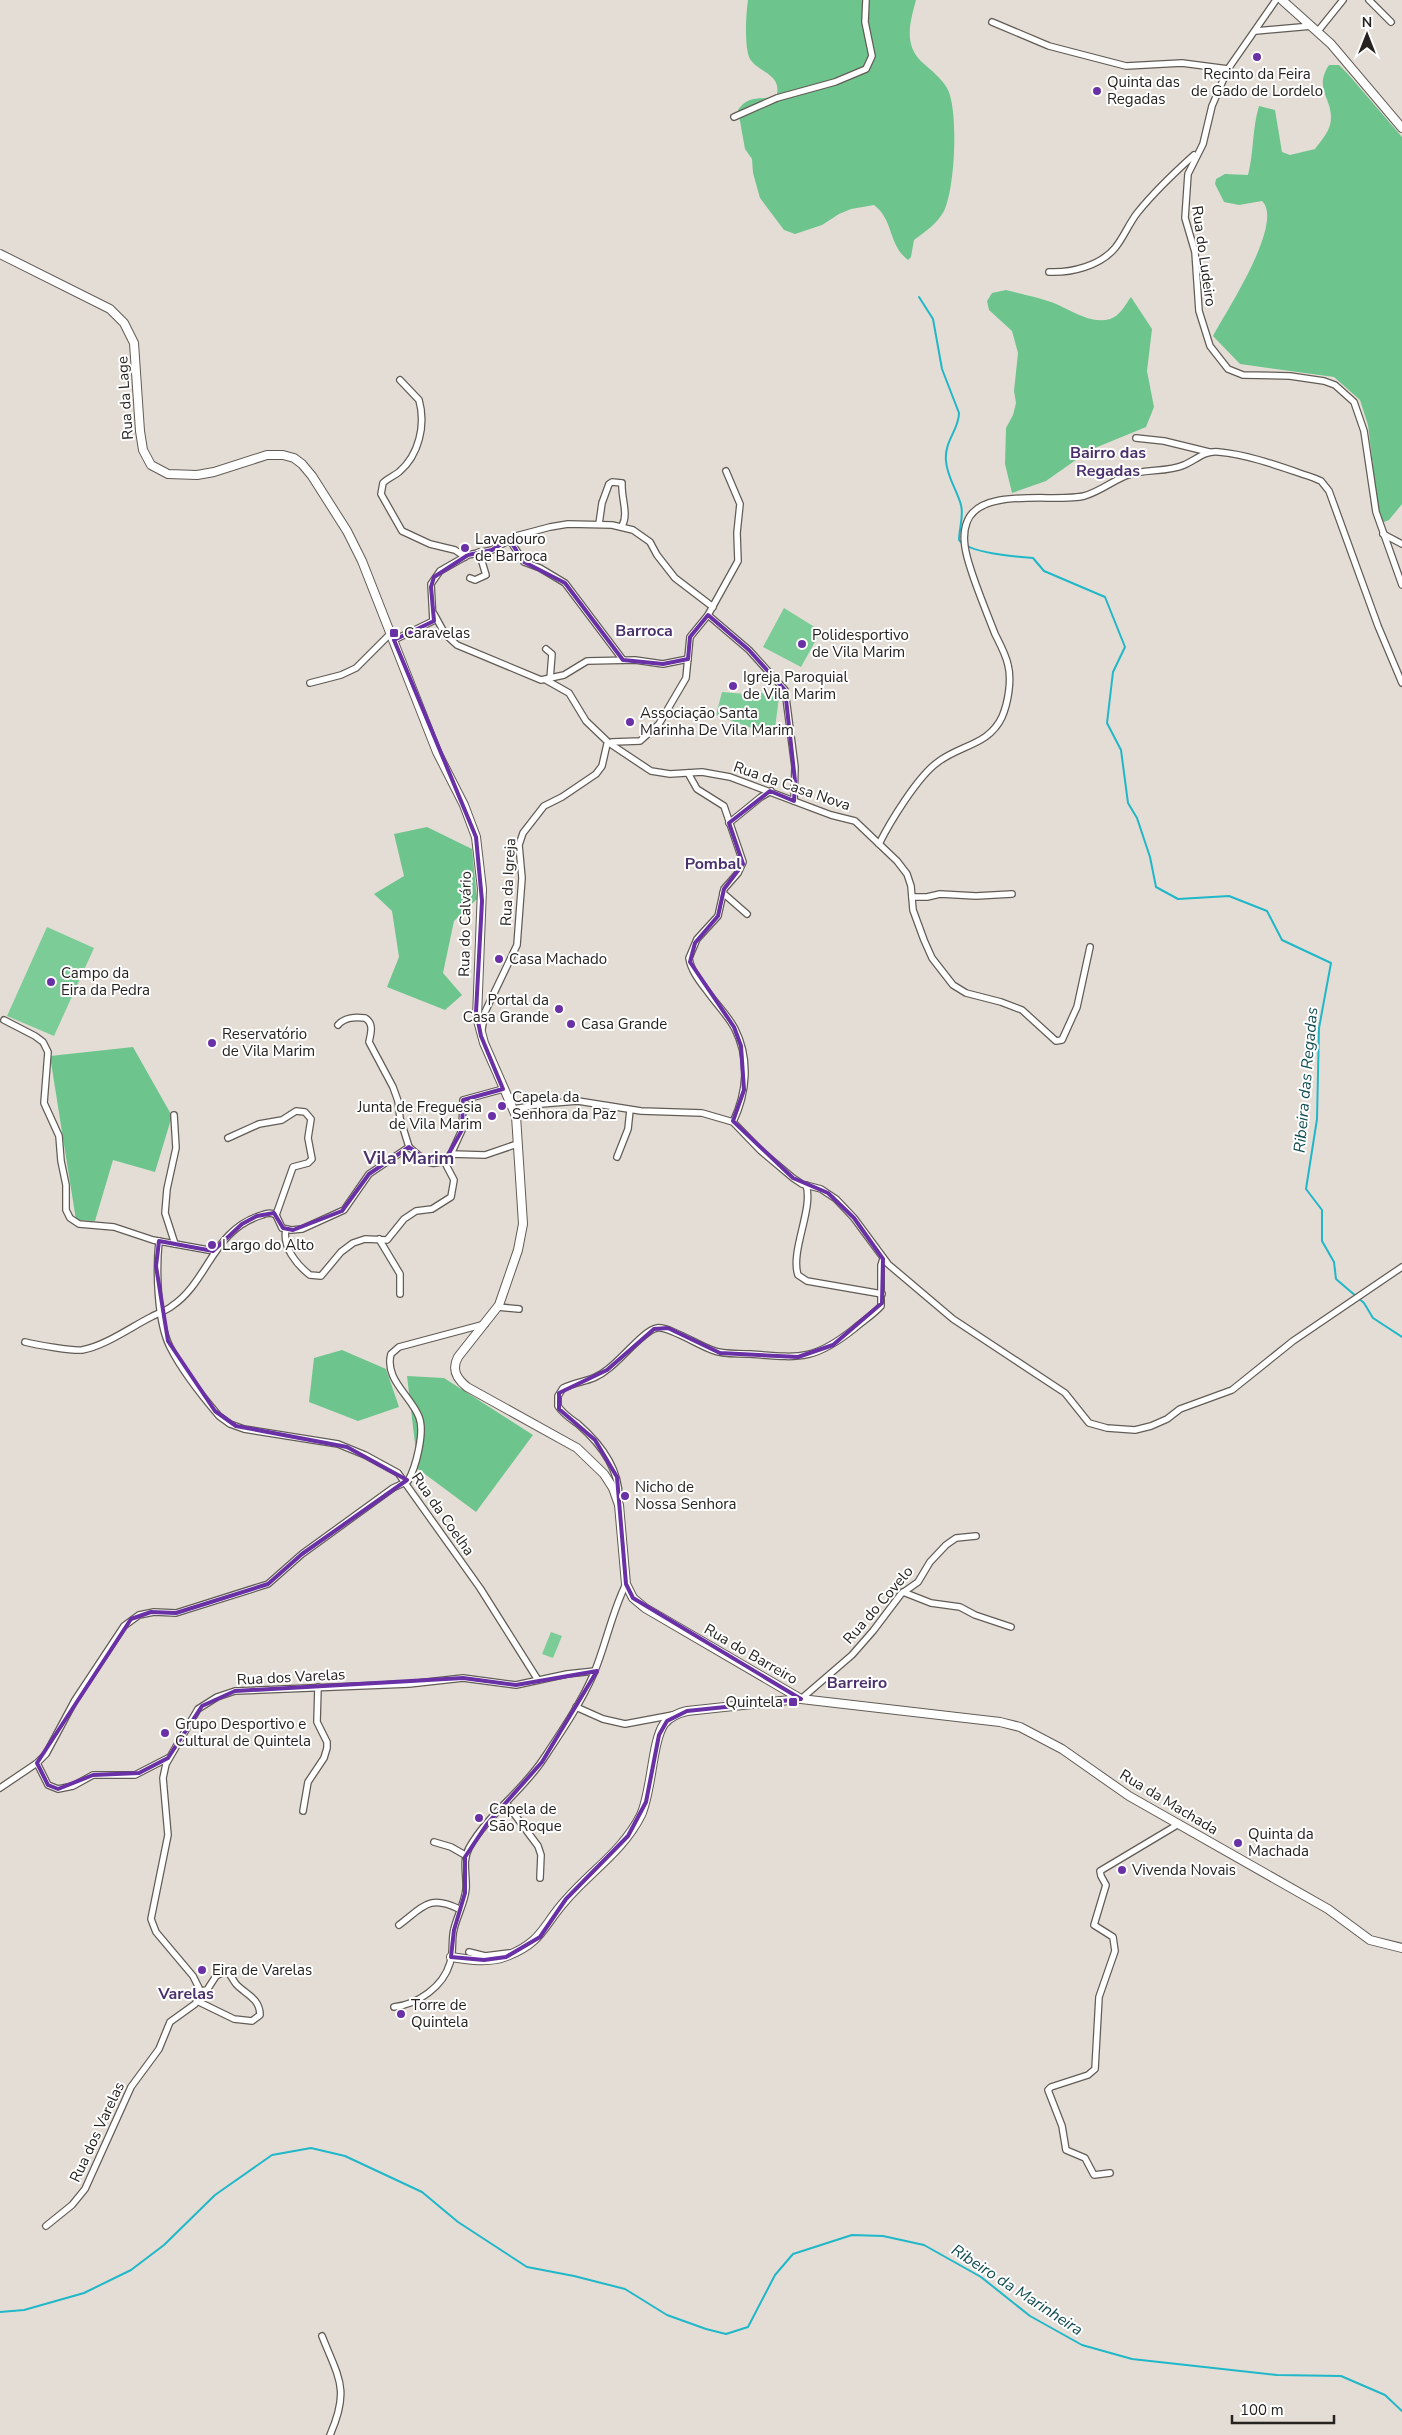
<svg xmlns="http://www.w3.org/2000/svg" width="1402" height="2435" font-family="'Nunito Sans',sans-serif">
	<rect width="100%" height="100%" fill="#e4ddd5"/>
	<g fill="#7bcc97">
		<path d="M 784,608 L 821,631 L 801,667 L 763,647 Z"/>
		<path d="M 722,692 L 757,695 L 758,692 L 779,697 L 774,736 L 716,715 Z"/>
		<path d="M 47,927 L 94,948 L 54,1036 L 7,1016 Z"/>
		<path d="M 551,1632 L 562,1636 L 553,1658 L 542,1654 Z"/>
	</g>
	<g fill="#6dc58d">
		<path d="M 748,0 L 916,0 C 910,23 903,45 923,63 C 931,70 941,78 947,88 C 959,109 955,189 944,211 C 937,224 926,231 914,240 L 911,257 L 908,260 C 888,245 894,220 874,205 L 851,209 L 839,214 L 822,225 L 795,234 L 784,230 L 760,198 L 753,173 L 752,159 L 745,149 L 738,110 C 751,92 762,103 777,94 C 781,74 758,72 750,59 C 744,48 746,13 748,0 Z"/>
		<path d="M 1329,65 L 1339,65 L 1348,74 L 1402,137 L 1402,504 L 1389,520 L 1384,522 L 1379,517 L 1368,425 L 1360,400 L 1334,377 L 1240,364 L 1213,336 C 1225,313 1285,223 1262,201 L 1239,205 L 1224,202 L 1215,184 L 1216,179 L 1225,174 L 1248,175 C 1254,152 1252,129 1259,106 L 1275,110 L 1282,152 L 1290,155 L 1315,149 C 1320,142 1328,133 1330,125 C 1336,100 1312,91 1329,65 Z"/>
		<path d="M 1006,290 C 1021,294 1036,297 1051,302 C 1068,308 1090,325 1110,319 C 1120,316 1125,305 1131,297 L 1152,329 L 1147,371 L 1154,407 L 1146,427 L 1090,450 L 1046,481 L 1012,493 L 1005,464 L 1006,428 L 1013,415 L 1016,403 L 1014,391 L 1018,353 L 1012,331 L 989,310 L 987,301 L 992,293 Z"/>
		<path d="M 427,827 L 472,849 L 477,899 L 454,921 L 443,973 L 462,995 L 445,1010 L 387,987 L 399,957 L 392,911 L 374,894 L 404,876 L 394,834 Z"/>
		<path d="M 133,1047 L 172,1116 L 155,1172 L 113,1160 L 95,1221 L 76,1220 L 50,1056 Z"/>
		<path d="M 342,1350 L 386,1369 L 399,1407 L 358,1421 L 309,1402 L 314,1358 Z"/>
		<path d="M 407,1376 L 444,1378 L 533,1435 L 476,1512 L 418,1469 Z"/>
	</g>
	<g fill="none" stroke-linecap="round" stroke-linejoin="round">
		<g stroke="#20b7c8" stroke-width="2">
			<path d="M 919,297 L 933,319 L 942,369 L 959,413 C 959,430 944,441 946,461 C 947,477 957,490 961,505 C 964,516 959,529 959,540 C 968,553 1017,557 1033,558 L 1044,571 L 1105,597 L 1125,647 L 1113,672 L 1107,723 L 1121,750 L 1128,803 L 1137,818 L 1150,857 L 1156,887 L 1178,899 L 1229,896 L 1267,911 L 1282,940 L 1331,963 L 1319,1028 L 1317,1119 L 1306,1189 L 1322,1210 L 1322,1241 L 1334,1262 L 1336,1279 L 1364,1303 L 1373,1318 L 1402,1337"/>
			<path d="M 0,2312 L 24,2310 L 84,2293 L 131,2270 L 164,2245 L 215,2195 L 272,2155 L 311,2148 L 345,2156 L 422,2192 L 458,2222 L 527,2267 L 574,2276 L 625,2289 L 667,2315 L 706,2329 L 726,2334 L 748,2327 L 775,2275 L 793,2254 L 852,2235 L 883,2236 L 924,2245 L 981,2277 L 1030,2316 L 1082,2345 L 1132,2359 L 1277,2375 L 1341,2376 L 1385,2395 L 1402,2411"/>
		</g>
		<g stroke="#625c56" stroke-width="8">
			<g id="street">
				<path d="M 1276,0 L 1228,69 L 1212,106 L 1203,144 L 1188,174 L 1185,218 L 1195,252 L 1199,311 L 1210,346 L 1228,369 L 1243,375 L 1290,376 L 1324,381 L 1335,385 L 1354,402 L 1364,431 L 1376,512 L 1402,585"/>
				<path d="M 1369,0 L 1391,22"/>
				<path d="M 992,22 L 1049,46 L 1126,66 L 1182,63 L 1228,69"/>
				<path d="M 1256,31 L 1312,26"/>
				<path d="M 1318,31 L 1343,0"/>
				<path d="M 734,117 L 777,98 L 835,82 L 866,69 L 872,56 L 865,22 L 866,0"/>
				<path d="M 1049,272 C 1071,273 1100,266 1115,248 C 1124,237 1129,223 1138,212 C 1155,191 1174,173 1194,155"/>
				<path d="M 400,380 L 419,400 C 426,425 419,455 399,472 C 394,476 388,478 383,483 L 381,494 L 402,531 L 430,544 L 455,550 L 465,557"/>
				<path d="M 1136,438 L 1164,441 L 1209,452"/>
				<path d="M 599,524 L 602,503 L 609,484 L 612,482 L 622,483 C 621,498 629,514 622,526"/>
				<path d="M 1383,534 L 1402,544"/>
				<path d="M 509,539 L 524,562 L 540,568 L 565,583 L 623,660"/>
				<path d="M 470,578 L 475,580 L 486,575 L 479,552"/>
				<path d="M 434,614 L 445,634 L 457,645 L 541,680 L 564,675 L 587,661 L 635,660 L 663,664 L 688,659"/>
				<path d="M 708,615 L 749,650 L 785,690 L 795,767 L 794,801"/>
				<path d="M 394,640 L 433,621 L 431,584 L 440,571 L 468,555 L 492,550 L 516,536 L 550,527 L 568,524 L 612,525 L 633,530 L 650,542 L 657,555 L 675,578 L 713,607"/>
				<path d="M 546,649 L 552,654 L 550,679"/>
				<path d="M 546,680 L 569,693 L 586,721 L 609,743 L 651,771 L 670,774 L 702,772 L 730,777 L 831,815 L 855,821 L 897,861 L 907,874 L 911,886 L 913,910 L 924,940 L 932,958 L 953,985 L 966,993 L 1001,1002 L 1022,1010 L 1056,1041 L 1062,1040 L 1077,1007 L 1090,947"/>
				<path d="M 310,683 L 341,675 L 356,668 L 391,633"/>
				<path d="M 688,773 L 697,789 L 724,806 L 743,862 L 738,873 L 724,889 L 718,916 L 697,939 L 689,958 C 691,972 702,984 710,995 C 718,1006 729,1017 735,1029 C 750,1059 747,1093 733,1122"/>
				<path d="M 729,823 L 761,797 L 771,791"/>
				<path d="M 879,844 C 890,822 918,776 938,762 C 960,745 989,745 1002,717 C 1008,703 1012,680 1008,665 C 1006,655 1000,644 995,634 C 987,613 978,592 971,570 C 966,555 961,537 967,522 C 980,486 1056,503 1084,496 C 1099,492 1111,482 1125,476 C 1144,468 1166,473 1184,465 C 1196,460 1205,450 1219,452 C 1251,455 1284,468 1314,478 L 1321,481 L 1329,491 L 1378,626 L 1402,683"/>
				<path d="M 723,893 L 747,914"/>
				<path d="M 912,897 L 927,897 L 940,894 L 976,896 L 1012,894"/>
				<path d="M 4,1020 L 35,1036 L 43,1042 L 48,1052 L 44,1103 L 59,1136 L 61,1161 L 66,1185 L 66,1210 L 70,1218 L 79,1224 L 114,1227 L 153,1240 L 214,1251"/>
				<path d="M 338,1025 C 345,1017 355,1017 365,1018 C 374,1023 371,1033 369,1042 L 393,1087 L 398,1101 L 400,1118 L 409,1147"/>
				<path d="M 482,1029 L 485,1012 L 517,945 L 522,878 L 519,845 L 523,833 L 544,806 L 562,797 L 596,774 L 602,766 L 607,744 L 612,742 L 640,741 L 659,724 L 686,678 L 690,637 L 708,615 L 738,561 L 737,533 L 740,504 L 726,471"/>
				<path d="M 514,1109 L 541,1104 L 578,1101 L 641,1111 L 702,1113 L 733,1122 L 761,1151 L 793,1178 L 802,1184 L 821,1189 L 836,1199 L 854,1218 L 888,1264 L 953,1319 L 1065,1393 L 1089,1423 L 1107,1428 L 1135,1430 L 1151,1426 L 1167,1419 L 1180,1409 L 1232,1390 L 1293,1341 L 1402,1267"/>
				<path d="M 174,1115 L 176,1148 L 167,1189 L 165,1213 L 175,1244"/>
				<path d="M 228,1138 L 259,1124 L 282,1120 L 296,1111 L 305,1112 L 311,1119 L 308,1138 L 312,1159 L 308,1163 L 293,1167 L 276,1215"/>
				<path d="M 409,1147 C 426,1161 433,1172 451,1154 L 485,1155 L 517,1144"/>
				<path d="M 451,1154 L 462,1130 L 463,1100 L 503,1089"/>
				<path d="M 617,1157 L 628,1129 L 630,1110"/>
				<path d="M 806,1185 C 814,1208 790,1251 798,1275 L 807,1281 L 882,1294"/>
				<path d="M 276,1215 L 282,1228 L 291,1230 L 302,1229 L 344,1210 L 369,1174 L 409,1147"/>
				<path d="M 286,1229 C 282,1247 297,1265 310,1275 L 321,1276 L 341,1252 L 353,1243 L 365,1239 L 387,1240 L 404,1219 L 416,1211 L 432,1209 L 451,1197 L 454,1180 L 444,1161"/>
				<path d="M 379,1239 L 400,1274 L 400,1294"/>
				<path d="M 159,1241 C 156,1270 157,1321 170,1347 C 182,1371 202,1396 219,1416 L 230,1424 L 244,1429 L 338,1444 L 365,1455 L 398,1473 L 480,1588 L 538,1680"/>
				<path d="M 498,1307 L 519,1309"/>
				<path d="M 25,1342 C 36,1345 73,1351 82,1350 C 105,1346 131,1327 151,1317 C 158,1313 166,1311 172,1306 C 209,1281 212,1230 262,1215 C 267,1213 271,1212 276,1215"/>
				<path d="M 619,1500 C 620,1469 601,1444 578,1424 C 571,1419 563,1414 558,1406 L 558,1396 L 563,1388 C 580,1380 593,1382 608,1369 C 621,1360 644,1330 657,1328 C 668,1326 698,1345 712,1350 C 724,1355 737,1353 750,1354 C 800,1358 814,1361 855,1328 C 863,1321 874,1314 881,1306 L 881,1265 L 883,1259"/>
				<path d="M 903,1592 L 931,1603 L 960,1607 L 975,1615 L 1011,1627"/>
				<path d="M 801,1699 L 852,1655 L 873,1631 L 901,1594 L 918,1582 L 930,1562 L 946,1545 L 956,1538 L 976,1536"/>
				<path d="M 576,1707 L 603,1719 L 625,1724 L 673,1715"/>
				<path d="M 37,1763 L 48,1785 L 58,1789 L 73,1786 L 93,1775 L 135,1775 L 168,1758"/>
				<path d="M 0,1788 L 37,1763 L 46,1754 L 75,1700 L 124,1626 L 139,1615 L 154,1612 L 176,1613 L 268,1584 L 302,1554 L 393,1488 L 408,1481 C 416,1467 425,1432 419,1417 C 411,1396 384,1379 391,1354 L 399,1347 L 485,1324"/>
				<path d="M 506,1803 L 538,1846 L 541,1855 L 540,1878"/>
				<path d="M 303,1811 L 308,1782 L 324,1758 L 327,1748 L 327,1742 L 317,1722 L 318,1687"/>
				<path d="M 434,1842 L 451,1847 L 465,1855"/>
				<path d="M 399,1925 C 423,1907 429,1894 459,1909"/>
				<path d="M 469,1952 L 485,1956 L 509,1953"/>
				<path d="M 197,2001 L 234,2019 L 252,2021 L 260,2015 C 260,1998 245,1994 236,1984 C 232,1979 231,1974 226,1971 L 216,1976 L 207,1990 L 200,1991"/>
				<path d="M 394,2007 C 418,2004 443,1987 450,1963 C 454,1952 451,1940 454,1929 C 457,1916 465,1902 466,1889 C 467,1875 462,1861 469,1848 C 488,1814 523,1791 544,1758 C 562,1731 581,1703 594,1673 C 606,1644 612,1612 626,1584"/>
				<path d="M 1110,2173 L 1094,2175 L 1085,2158 L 1066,2150 L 1062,2126 L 1048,2090 L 1051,2087 L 1088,2075 L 1095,2069 L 1099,1997 L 1115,1951 L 1113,1937 L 1094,1925 L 1106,1885 L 1101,1876 L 1100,1871 L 1177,1825"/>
				<path d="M 46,2226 L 72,2205 L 85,2189 L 131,2087 L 159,2049 L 170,2022 L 195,2004 L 199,1998 L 199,1988 L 193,1976 L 156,1932 L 151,1919 L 168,1835 L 163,1778 L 166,1764 L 198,1709 L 217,1697 L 235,1691 L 409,1684 L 463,1678 L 516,1685 L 567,1674 L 595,1671"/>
				<path d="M 322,2336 C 339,2379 350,2389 330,2435"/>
			</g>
		</g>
		<g stroke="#625c56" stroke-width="10">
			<g id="secondary">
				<path d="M 1282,0 L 1331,44 L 1402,128"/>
				<path d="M 0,254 L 110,309 L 124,323 L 134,343 L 140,431 L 143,450 L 151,465 L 168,474 L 197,475 L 214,472 L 267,455 L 283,455 L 294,458 L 302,464 L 312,476 L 347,531 L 362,561 L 437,752 L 464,805 L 476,837 L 482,889 L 477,1017 L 484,1043 L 516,1116 L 523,1224 L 518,1250 L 499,1305 L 458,1357 C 451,1370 457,1379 467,1387 L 577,1448 L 604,1474 L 613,1488 L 619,1505 L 626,1584 L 633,1598 L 645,1608 L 801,1699 L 1000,1722 L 1020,1727 L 1062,1749 L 1129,1796 L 1328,1909 L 1370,1940 L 1402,1948"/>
				<path d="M 451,1957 C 469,1960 490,1963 507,1956 C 543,1942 543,1925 566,1900 C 591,1871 623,1851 641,1815 C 652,1791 652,1741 664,1724 C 670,1716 678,1713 687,1711 L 799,1699"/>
			</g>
		</g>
		<use href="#street" stroke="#fff" stroke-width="5.5"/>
		<use href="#secondary" stroke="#fff" stroke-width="8"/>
	</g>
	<path fill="none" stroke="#6a30a6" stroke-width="4" stroke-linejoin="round" d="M 509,539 L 524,562 L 565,583 L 623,660 L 663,664 L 688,659 L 690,637 L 708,615 L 749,650 L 785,690 L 795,781 L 794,801 L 770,791 L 729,823 L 743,864 L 724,889 L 718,916 L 695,943 L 690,962 L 734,1027 L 741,1046 L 744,1090 L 733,1121 L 793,1178 L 828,1193 L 854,1218 L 883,1259 L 882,1303 L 833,1345 L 798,1357 L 720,1353 L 668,1328 L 654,1329 L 607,1370 L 559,1393 L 559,1409 L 595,1440 L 617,1477 L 626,1584 L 633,1598 L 801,1699 L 687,1711 L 667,1721 L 659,1735 L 646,1802 L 628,1836 L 566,1899 L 540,1937 L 506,1957 L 484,1960 L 451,1957 L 454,1930 L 465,1893 L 465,1857 L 487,1824 L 542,1762 L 597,1671 L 516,1685 L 463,1678 L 235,1691 L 202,1706 L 168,1758 L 139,1773 L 93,1775 L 58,1789 L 48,1785 L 37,1763 L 131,1619 L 151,1612 L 176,1613 L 268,1584 L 302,1554 L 407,1480 L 347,1447 L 236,1426 L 215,1411 L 168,1341 L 156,1266 L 159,1241 L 213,1251 L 242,1224 L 257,1216 L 274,1213 L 283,1228 L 293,1230 L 342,1211 L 369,1174 L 409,1147 L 428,1161 L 444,1162 L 462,1130 L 463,1100 L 503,1089 L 481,1036 L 476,1012 L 482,901 L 476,837 L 394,640 L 434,621 L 431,587 L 434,577 L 468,555 L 492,550 Z"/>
	<g fill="#6a30a6" stroke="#fff" stroke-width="2">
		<circle cx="1257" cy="57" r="5"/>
		<circle cx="1097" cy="91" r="5"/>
		<circle cx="465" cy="548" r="5"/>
		<rect x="389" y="628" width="10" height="10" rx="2.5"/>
		<circle cx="802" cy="644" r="5"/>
		<circle cx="733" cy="686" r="5"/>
		<circle cx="630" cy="722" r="5"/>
		<circle cx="499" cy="959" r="5"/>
		<circle cx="51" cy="982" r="5"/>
		<circle cx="559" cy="1009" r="5"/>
		<circle cx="571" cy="1024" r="5"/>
		<circle cx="212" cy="1043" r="5"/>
		<circle cx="502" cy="1106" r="5"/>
		<circle cx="492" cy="1116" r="5"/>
		<circle cx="212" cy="1245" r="5"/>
		<circle cx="625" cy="1496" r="5"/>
		<rect x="788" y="1697" width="10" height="10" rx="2.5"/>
		<circle cx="165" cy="1733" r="5"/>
		<circle cx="479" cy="1818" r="5"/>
		<circle cx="1238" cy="1843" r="5"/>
		<circle cx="1122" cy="1870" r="5"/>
		<circle cx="202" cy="1970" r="5"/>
		<circle cx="401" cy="2014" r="5"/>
	</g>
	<g text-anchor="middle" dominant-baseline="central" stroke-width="4" stroke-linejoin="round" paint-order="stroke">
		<g font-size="15" fill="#25221f" stroke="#fff" text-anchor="start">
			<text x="1257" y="74" text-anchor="middle">Recinto da Feira<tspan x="1257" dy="17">de Gado de Lordelo</tspan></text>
			<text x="1107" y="82">Quinta das<tspan x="1107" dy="17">Regadas</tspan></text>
			<text x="475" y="539">Lavadouro<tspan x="475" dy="17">de Barroca</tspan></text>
			<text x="404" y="633">Caravelas</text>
			<text x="812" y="635">Polidesportivo<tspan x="812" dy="17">de Vila Marim</tspan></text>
			<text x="743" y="677">Igreja Paroquial<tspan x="743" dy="17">de Vila Marim</tspan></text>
			<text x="640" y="713">Associação Santa<tspan x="640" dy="17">Marinha De Vila Marim</tspan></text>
			<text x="509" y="959">Casa Machado</text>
			<text x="61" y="973">Campo da<tspan x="61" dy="17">Eira da Pedra</tspan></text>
			<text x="549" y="1000" text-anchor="end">Portal da<tspan x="549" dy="17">Casa Grande</tspan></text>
			<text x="581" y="1024">Casa Grande</text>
			<text x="222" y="1034">Reservatório<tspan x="222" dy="17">de Vila Marim</tspan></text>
			<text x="512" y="1097">Capela da<tspan x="512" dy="17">Senhora da Paz</tspan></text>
			<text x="482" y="1107" text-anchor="end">Junta de Freguesia<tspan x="482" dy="17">de Vila Marim</tspan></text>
			<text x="222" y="1245">Largo do Alto</text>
			<text x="635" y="1487">Nicho de<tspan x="635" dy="17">Nossa Senhora</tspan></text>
			<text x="783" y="1702" text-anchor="end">Quintela</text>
			<text x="175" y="1724">Grupo Desportivo e<tspan x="175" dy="17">Cultural de Quintela</tspan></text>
			<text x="489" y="1809">Capela de<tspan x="489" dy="17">São Roque</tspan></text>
			<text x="1248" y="1834">Quinta da<tspan x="1248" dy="17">Machada</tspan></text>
			<text x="1132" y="1870">Vivenda Novais</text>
			<text x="212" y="1970">Eira de Varelas</text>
			<text x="411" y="2005">Torre de<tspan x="411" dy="17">Quintela</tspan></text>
		</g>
		<g font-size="15" fill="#25221f" stroke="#fff">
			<text transform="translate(1204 256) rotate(82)">Rua do Ludeiro</text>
			<text transform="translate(125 398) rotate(-94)">Rua da Lage</text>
			<text transform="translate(792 786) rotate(19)">Rua da Casa Nova</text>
			<text transform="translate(508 882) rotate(-87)">Rua da Igreja</text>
			<text transform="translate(465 924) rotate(-89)">Rua do Calvário</text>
			<text transform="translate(443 1514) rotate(55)">Rua da Coelha</text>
			<text transform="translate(878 1605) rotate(-49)">Rua do Covelo</text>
			<text transform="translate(751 1654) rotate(30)">Rua do Barreiro</text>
			<text transform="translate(291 1677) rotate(-3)">Rua dos Varelas</text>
			<text transform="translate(1169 1802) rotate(31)">Rua da Machada</text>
			<text transform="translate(97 2132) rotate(-65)">Rua dos Varelas</text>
		</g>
		<g font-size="16" font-weight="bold" fill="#4b316c" stroke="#fff">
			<text x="1108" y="453">Bairro das<tspan x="1108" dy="18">Regadas</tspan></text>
			<text x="644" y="631">Barroca</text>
			<text x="713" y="864">Pombal</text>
			<text x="857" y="1683">Barreiro</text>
			<text x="186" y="1994">Varelas</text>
		</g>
		<g font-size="16" font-style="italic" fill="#114c53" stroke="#fff">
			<text transform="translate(1306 1080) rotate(-85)">Ribeira das Regadas</text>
			<text transform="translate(1017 2290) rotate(33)">Ribeiro da Marinheira</text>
		</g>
		<g font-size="18" font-weight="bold" fill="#4b316c" stroke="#fff">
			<text x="409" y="1158">Vila Marim</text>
		</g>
	</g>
	<g transform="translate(1367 35)" stroke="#ffffff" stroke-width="4" paint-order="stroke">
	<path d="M0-4L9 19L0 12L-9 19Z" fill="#25221f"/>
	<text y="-8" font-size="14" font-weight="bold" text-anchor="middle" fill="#25221f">N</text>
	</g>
	<path d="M1232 2415v8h102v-8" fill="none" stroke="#25221f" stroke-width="2.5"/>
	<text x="1240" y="2415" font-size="15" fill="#25221f" stroke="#ffffff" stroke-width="4" paint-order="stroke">100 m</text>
</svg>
